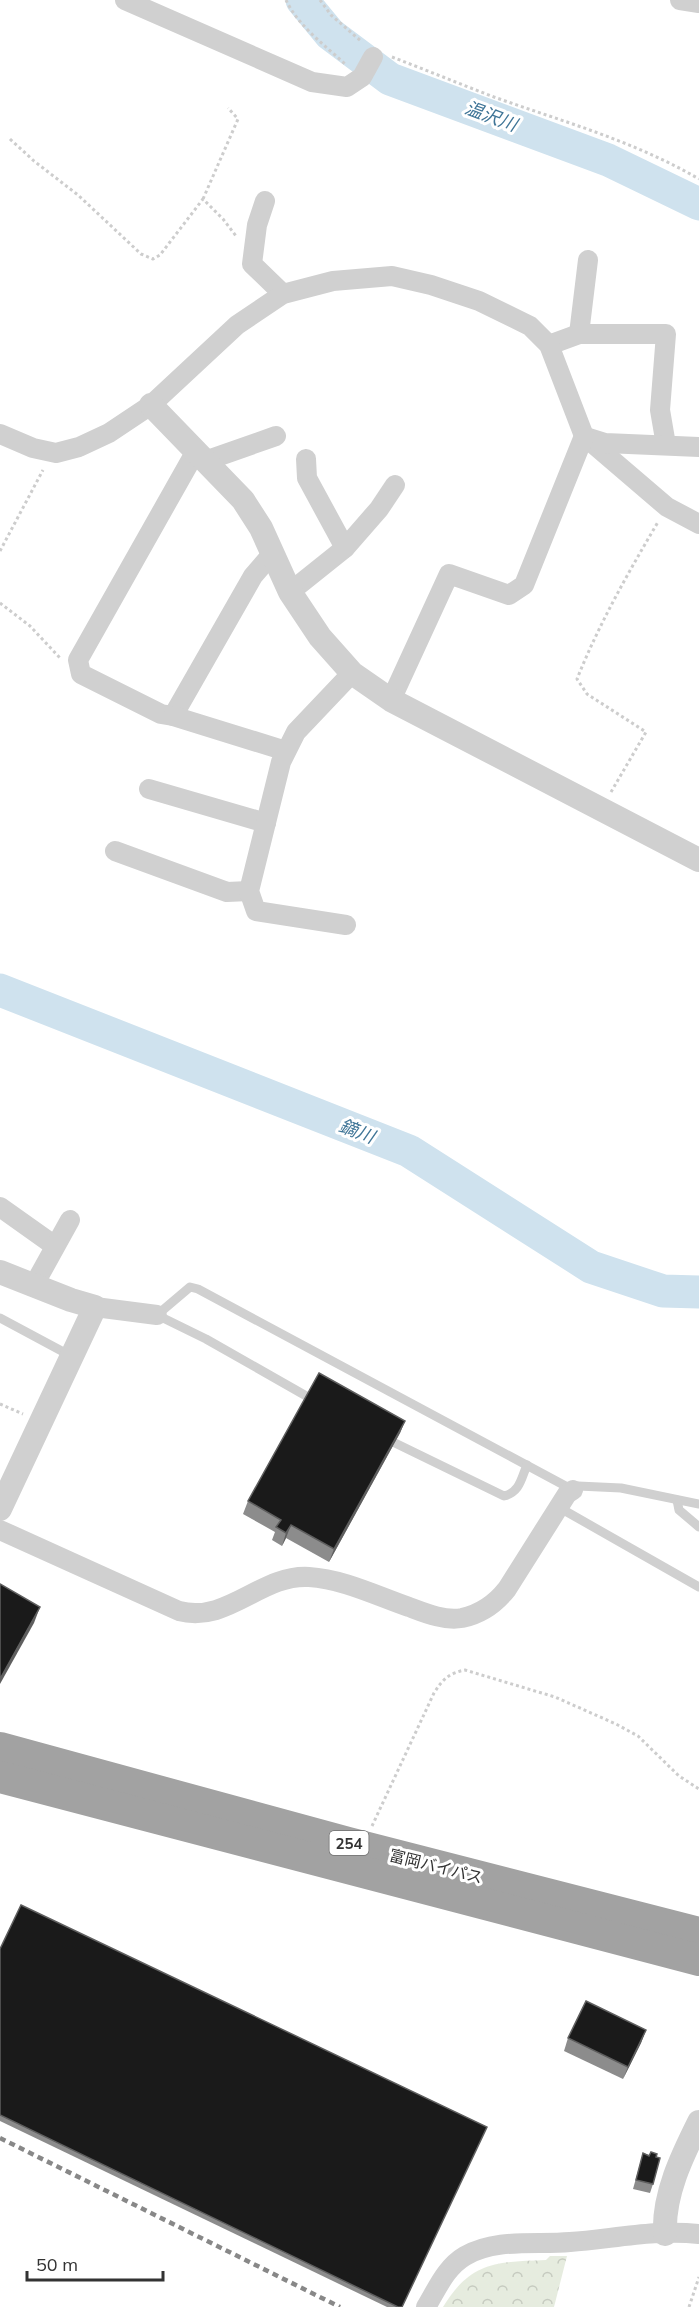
<svg xmlns="http://www.w3.org/2000/svg" width="699" height="2307" font-family="Mulish,'Noto Sans JP',sans-serif">
	<defs>
		<pattern id="park-crowns" width="20" height="18" patternUnits="userSpaceOnUse" patternTransform="scale(1.5)"><rect width="20" height="18" fill="#e6ecdf"/><path d="M2 6a3 3 0 1 1 6 0M12 15a3 3 0 1 1 6 0" fill="none" stroke="#c6cbc0"/></pattern>
	</defs>
	<rect width="100%" height="100%" fill="#fff"/>
	<path fill="url(#park-crowns)" d="M 550,2256 L 567,2256 L 554,2307 L 443,2307 C 471,2261 497,2262 546,2260 Z"/>
	<g fill="none" stroke-linecap="round" stroke-linejoin="round">
		<g stroke="#cfe2ee" stroke-width="33">
			<path d="M 302,0 L 330,34 L 390,79 L 608,160 L 699,204"/>
			<path d="M 0,990 L 409,1151 L 591,1267 L 663,1291 L 699,1292"/>
		</g>
		<g stroke="#cdcdcd" stroke-width="3" stroke-dasharray="3 3" stroke-linecap="butt">
			<path d="M 286,0 C 298,26 326,46 346,65"/>
			<path d="M 320,0 L 331,15 L 362,42"/>
			<path d="M 392,57 C 426,70 460,84 494,97 C 564,122 634,141 699,179"/>
			<path d="M 10,139 L 34,161 L 78,195 L 141,254 L 153,259 L 160,255 L 203,199 L 223,219 L 236,236"/>
			<path d="M 203,199 L 238,119 L 228,108"/>
			<path d="M 0,551 L 43,470"/>
			<path d="M 0,603 L 30,626 L 60,658"/>
			<path d="M 611,792 L 646,732 L 587,694 L 577,679 C 599,624 628,573 658,522"/>
			<path d="M 0,1404 L 23,1414"/>
			<path d="M 372,1826 L 434,1693 C 442,1680 449,1673 465,1670 L 555,1697 L 616,1724 L 638,1736 L 679,1776 L 699,1789"/>
			<path d="M 689,2307 L 699,2277"/>
		</g>
		<g stroke="#d0d0d0" stroke-width="9">
			<path d="M 0,1318 L 71,1356"/>
			<path d="M 308,1397 L 206,1339 L 157,1315 L 190,1287 L 198,1289 L 573,1490 L 578,1486 L 621,1488 L 699,1504"/>
			<path d="M 395,1443 L 504,1496 C 520,1492 521,1479 527,1465"/>
			<path d="M 677,1500 L 679,1510 L 699,1527"/>
			<path d="M 560,1508 L 699,1587"/>
		</g>
		<g stroke="#d0d0d0" stroke-width="20">
			<path d="M 125,0 L 312,82 L 347,87 L 362,77 L 373,57"/>
			<path d="M 680,0 L 699,3"/>
			<path d="M 265,201 L 257,225 L 252,264 L 283,294"/>
			<path d="M 579,334 L 588,260"/>
			<path d="M 549,345 L 579,334 L 666,334 L 660,410 L 666,445"/>
			<path d="M 0,434 L 33,448 L 56,453 L 79,447 L 109,433 L 151,405 L 237,325 L 283,294 L 333,281 L 392,276 L 431,285 L 479,301 L 530,326 L 549,345 L 584,436 L 667,507 L 699,524"/>
			<path d="M 589,438 L 605,443 L 699,447"/>
			<path d="M 196,451 L 78,660 L 81,674 L 161,714 L 173,716 L 253,576 L 272,554"/>
			<path d="M 306,459 L 307,478 L 345,548"/>
			<path d="M 205,461 L 276,436"/>
			<path d="M 290,592 L 345,548 L 379,509 L 395,485"/>
			<path d="M 391,700 L 449,574 L 509,595 L 524,585 L 584,436"/>
			<path d="M 173,716 L 286,751"/>
			<path d="M 149,789 L 266,823"/>
			<path d="M 115,851 L 227,892 L 249,891"/>
			<path d="M 346,925 L 256,911 L 249,891 L 281,762 L 296,732 L 352,673"/>
			<path d="M 0,1207 L 55,1246"/>
			<path d="M 34,1285 L 70,1220"/>
			<path d="M 95,1307 L 157,1315"/>
			<path d="M 0,1530 L 179,1611 C 228,1624 261,1574 309,1577 C 343,1579 377,1596 409,1607 C 425,1613 444,1621 462,1618 C 481,1614 496,1603 507,1589 L 567,1494 L 573,1490"/>
			<path d="M 426,2307 C 437,2289 446,2267 465,2256 C 496,2238 536,2245 570,2242 C 612,2239 656,2229 699,2234"/>
		</g>
		<g stroke="#d0d0d0" stroke-width="24">
			<path d="M 151,405 L 243,500 L 261,528 L 290,592 L 320,637 L 352,673 L 391,700 L 699,860"/>
			<path d="M 0,1272 L 71,1300 L 95,1307 L 0,1509"/>
			<path d="M 665,2234 C 663,2195 682,2156 699,2122"/>
		</g>
		<g stroke="#a2a2a2" stroke-width="32">
			<path d="M 0,1748 L 348,1843 L 699,1933"/>
			<path d="M 0,1777 L 699,1960"/>
		</g>
		<path stroke="#888" stroke-width="4.5" stroke-dasharray="6 4.5" stroke-linecap="butt" d="M 0,2138 L 340,2307"/>
	</g>
	<g fill="#8c8c8c">
		<path d="M 405,1421 L 400,1433 L 329,1562 L 286,1538 L 282,1546 L 272,1540 L 275,1532 L 243,1514 L 248,1501 Z"/>
		<path d="M 0,1949 L 402,2307 L 387,2307 L 0,2121 Z"/>
		<path d="M 646,2030 L 641,2043 L 623,2079 L 564,2051 L 568,2038 Z"/>
		<path d="M 643,2153 L 656,2157 L 653,2184 L 650,2193 L 633,2189 Z"/>
	</g>
	<g fill="#5f5f5f">
		<path d="M 405,1421 L 400,1433 L 329,1562 L 334,1549 Z"/>
		<path d="M 291,1525 L 286,1538 L 282,1546 L 286,1533 Z"/>
		<path d="M 40,1607 L 34,1623 L 0,1684 L 0,1679 Z"/>
		<path d="M 646,2030 L 641,2043 L 623,2079 L 628,2067 Z"/>
	</g>
	<g fill="#1a1a1a" stroke="#5f5f5f" stroke-width="1.5">
		<path d="M 319,1373 L 405,1421 L 334,1549 L 291,1525 L 286,1533 L 276,1527 L 281,1520 L 248,1501 Z"/>
		<path d="M 0,1584 L 40,1607 L 0,1679 Z"/>
		<path d="M 21,1905 L 487,2127 L 402,2307 L 398,2307 L 0,2115 L 0,1949 Z"/>
		<path d="M 586,2001 L 646,2030 L 628,2067 L 568,2038 Z"/>
		<path d="M 651,2152 L 657,2154 L 656,2157 L 660,2158 L 653,2184 L 636,2180 L 643,2153 L 649,2156 Z"/>
	</g>
	<g text-anchor="middle" dominant-baseline="central" stroke-width="6" stroke-linejoin="round" paint-order="stroke">
		<rect fill="#fff" stroke="#707070" stroke-width="1.5" x="329.5" y="1831" width="39" height="24" rx="4.5"/>
		<g font-size="15" font-weight="bold" fill="#333">
			<text x="349" y="1843">254</text>
		</g>
		<g font-size="16" fill="#333" stroke="#fff">
			<text transform="translate(436 1866) rotate(14)">富岡バイパス</text>
		</g>
		<g font-size="18" font-style="italic" fill="#3f7597" stroke="#fff">
			<text transform="translate(491 116) rotate(20)">温沢川</text>
			<text transform="translate(357 1131) rotate(21)">鏑川</text>
		</g>
	</g>
	<path d="M27 2271v9h136v-9" fill="none" stroke="#333333" stroke-width="3"/>
	<text x="36" y="2271" font-size="18" fill="#333333" stroke="#ffffff" stroke-width="4.5" paint-order="stroke">50 m</text>
</svg>
